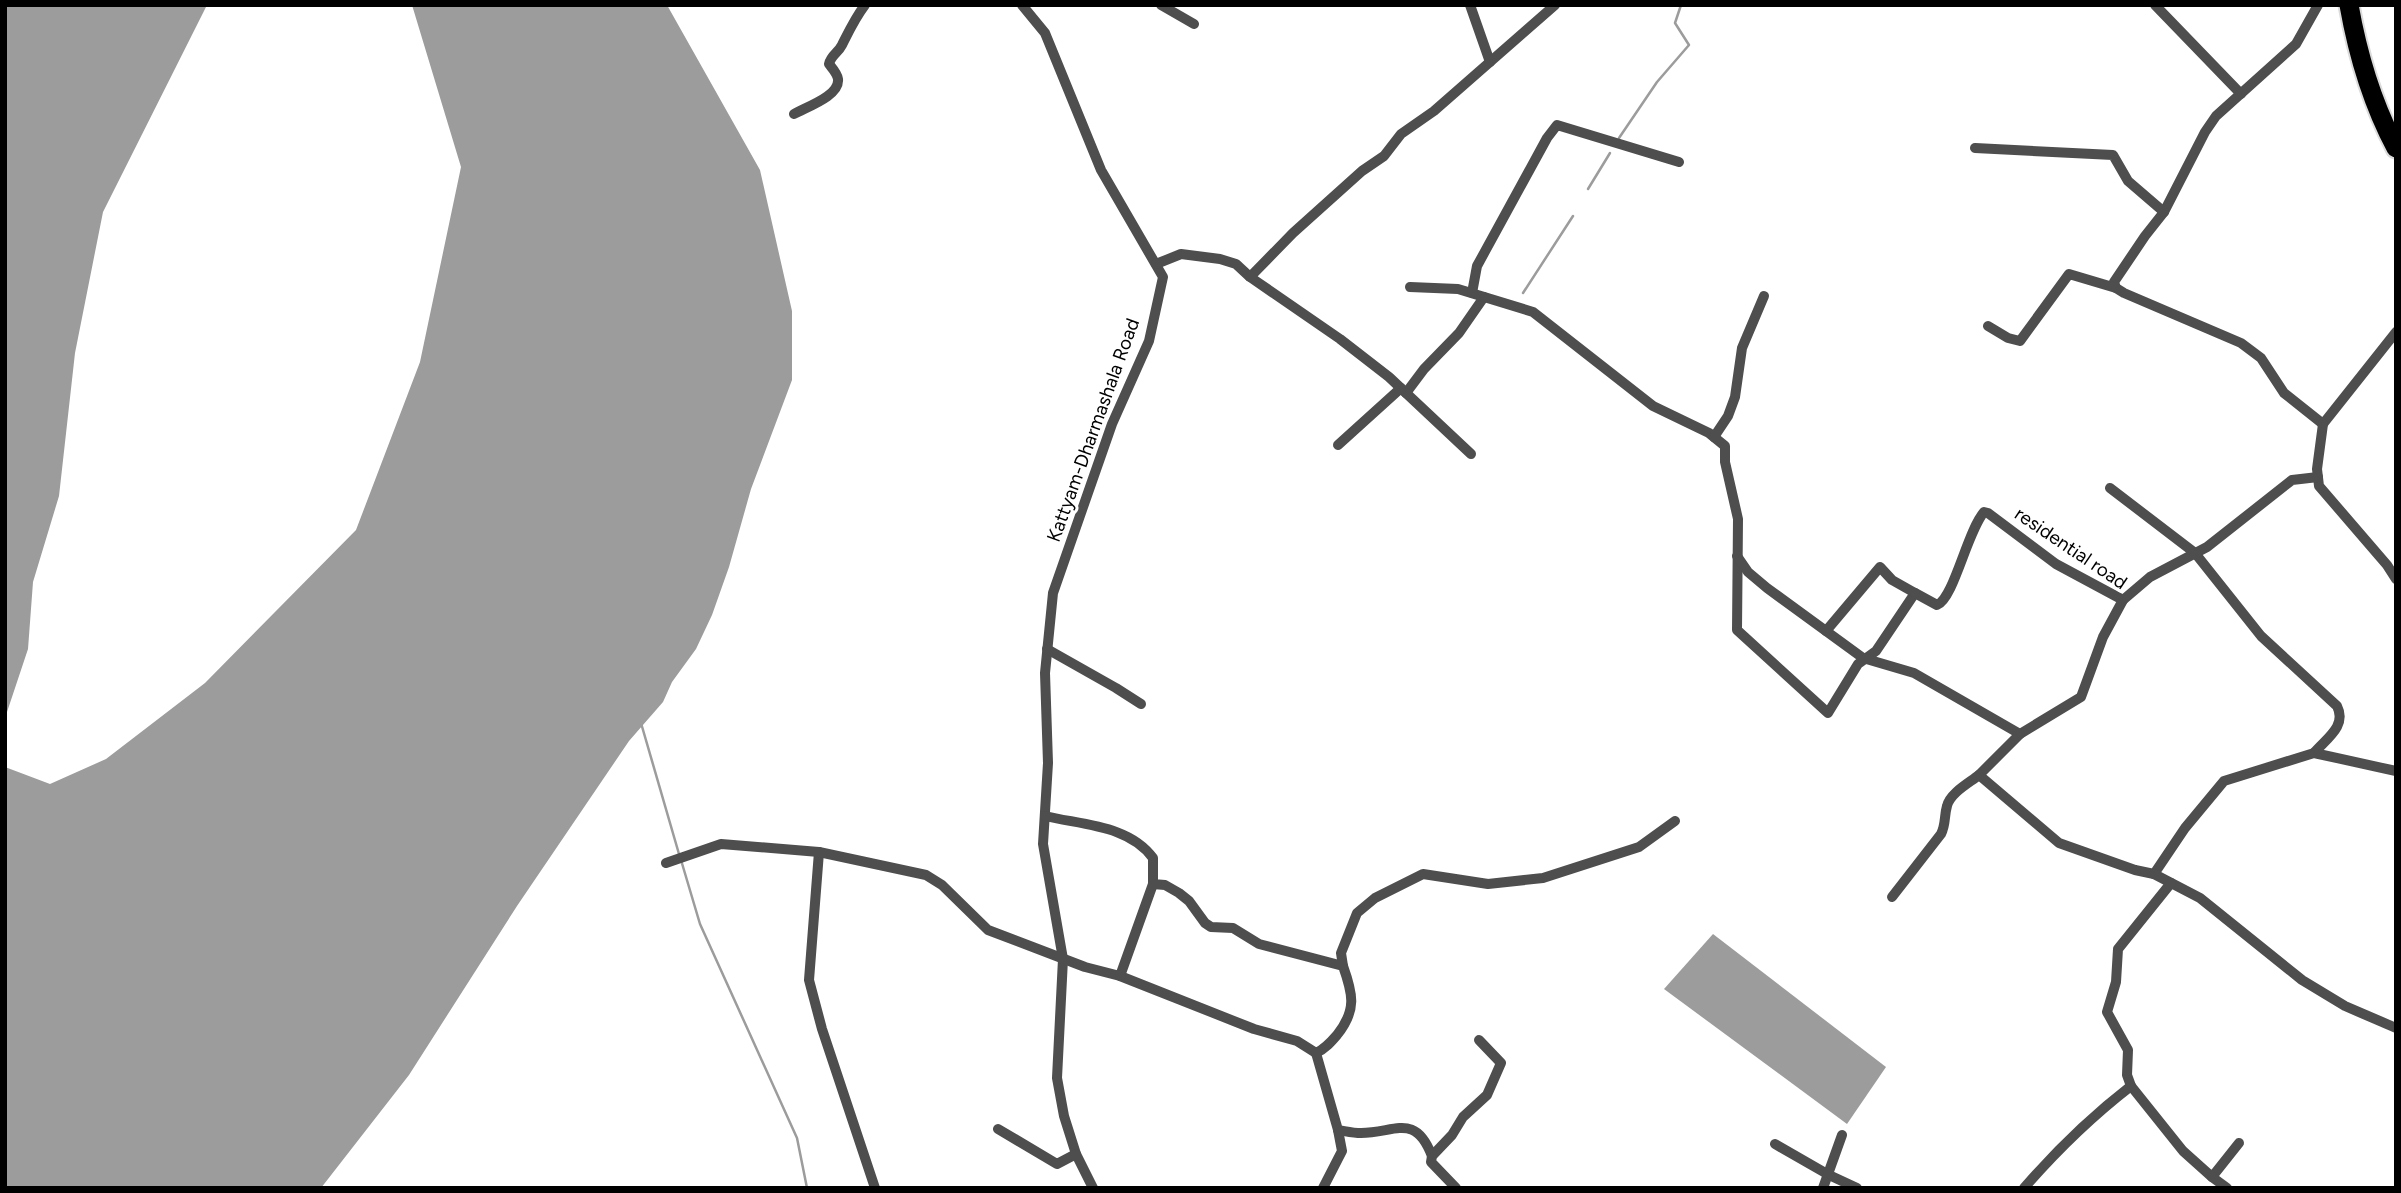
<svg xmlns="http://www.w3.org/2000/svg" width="2401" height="1193" font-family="Figtree,sans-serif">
	<rect width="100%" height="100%" fill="#fff"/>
	<g fill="#9c9c9c">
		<path d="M 5,5 L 207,5 L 103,212 L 75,353 L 59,496 L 33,582 L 28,649 L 5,718 Z"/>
		<path d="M 412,5 L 667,5 L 760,170 L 792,311 L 792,380 L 751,489 L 729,567 L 712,615 L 696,649 L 672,682 L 663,702 L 629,741 L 517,906 L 409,1075 L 321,1188 L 5,1188 L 5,767 L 50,784 L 106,759 L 205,683 L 356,530 L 420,362 L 461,167 Z"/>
		<path d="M 1713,934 L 1886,1067 L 1847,1124 L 1664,989 Z"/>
	</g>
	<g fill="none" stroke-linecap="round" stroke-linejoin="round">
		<g stroke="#9c9c9c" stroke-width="2.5">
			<path d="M 1619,138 L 1657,82 L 1689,45 L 1675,23 L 1681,5"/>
			<path d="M 1588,189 L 1610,153"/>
			<path d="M 1523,293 L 1573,216"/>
			<path d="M 641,723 L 679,854"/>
			<path d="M 681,860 L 700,924 L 797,1138 L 807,1188"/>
		</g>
		<g stroke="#dbdbdb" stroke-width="23">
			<path id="highway" d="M 2349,5 C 2358,56 2372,103 2396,148"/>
		</g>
		<g stroke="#4e4e4e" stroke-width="10">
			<path d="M 1022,5 L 1045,33 L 1101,170 L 1163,277 L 1149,341 L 1112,424 L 1053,593 L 1045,673 L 1048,763 L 1043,844 L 1063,959 L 1057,1078 L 1064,1116 L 1076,1154 L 1093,1188"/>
			<path d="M 1161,5 L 1194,24"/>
			<path d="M 1470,5 L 1490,62"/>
			<path d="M 2155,5 L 2241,94"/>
			<path d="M 2318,5 L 2296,44 L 2216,116 L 2205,132 L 2164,212 L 2145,236 L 2114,282 L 2116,288 L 2124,293 L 2241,343 L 2261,358 L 2284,393 L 2323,424 L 2396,332"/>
			<path d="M 794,114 C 806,107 840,96 838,79 C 837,73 832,68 829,64 C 831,55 838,53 842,45 C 849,31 855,18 865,5"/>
			<path d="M 1975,148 L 2113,155 L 2128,181 L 2164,212"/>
			<path d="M 1156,264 L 1181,254 L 1220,259 L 1236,264 L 1250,277 L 1340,339 L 1389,377 L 1406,393 L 1424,369 L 1459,333 L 1484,297"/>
			<path d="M 1250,277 L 1293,233 L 1362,171 L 1384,156 L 1401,134 L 1434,111 L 1555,5"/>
			<path d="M 1410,287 L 1458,289 L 1533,312 L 1653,406 L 1709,433 L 1725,446 L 1725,462 L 1738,519 L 1737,630 L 1828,713 L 1858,664 L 1876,651 L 1915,593 L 1937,605 C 1954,598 1967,532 1984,512 L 1988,513 L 2056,564 L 2123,600 L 2103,637 L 2081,697 L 2020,734"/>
			<path d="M 1472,293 L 1477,266 L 1547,138 L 1557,125 L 1679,162"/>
			<path d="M 1988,326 L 2008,338 L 2020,341 L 2069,274 L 2116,288"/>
			<path d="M 1406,393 L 1471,454"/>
			<path d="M 2323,424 L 2317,469 L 2319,486 L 2387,565 L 2396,579"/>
			<path d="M 1714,437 L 1728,416 L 1735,397 L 1742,348 L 1764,296"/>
			<path d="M 1338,445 L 1401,388"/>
			<path d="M 2110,488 L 2195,553 L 2261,636 L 2337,706 C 2347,726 2327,738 2314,753"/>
			<path d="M 1737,556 L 1748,572 L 1767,588 L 1863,658 L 1914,673 L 2020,734 L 1979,775 L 2059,843 L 2135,870 L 2154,874 L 2185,828 L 2224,781 L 2314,753 L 2396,771"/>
			<path d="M 2123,600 L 2150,577 L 2207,547 L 2292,480 L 2318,477"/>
			<path d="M 1826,631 L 1880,567 L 1892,580 L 1915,593"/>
			<path d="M 1047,649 L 1116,688 L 1141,704"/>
			<path d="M 819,852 L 809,980 L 822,1029 L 875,1188"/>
			<path d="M 666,863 L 721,844 L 819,852 L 926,875 L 942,885 L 988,930 L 1085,967 L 1120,976 L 1254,1029 L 1297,1041 L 1316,1053 C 1325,1049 1331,1042 1337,1035 C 1357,1010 1353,994 1343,966 L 1259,944 L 1233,928 L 1211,927 L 1205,923 L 1189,901 L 1179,893 L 1165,885 L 1153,884 L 1153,858 C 1129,825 1082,825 1045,816"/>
			<path d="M 2154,874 L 2200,898 L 2302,980 L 2345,1006 L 2396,1028"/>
			<path d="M 1892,897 L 1941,834 C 1946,824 1944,816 1947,806 C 1950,793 1969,783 1979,775"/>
			<path d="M 1343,966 L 1341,953 L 1357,913 L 1375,898 L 1423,874 L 1488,884 L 1543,878 L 1639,847 L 1675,821"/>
			<path d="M 1120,976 L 1153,884"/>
			<path d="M 1316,1053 L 1338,1130 C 1345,1131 1353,1133 1361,1133 C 1395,1133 1415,1112 1432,1156"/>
			<path d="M 2131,1086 L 2183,1151 L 2212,1177 L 2239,1143"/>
			<path d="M 998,1129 L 1057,1164 L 1076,1154"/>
			<path d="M 1775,1144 L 1829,1175 L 1857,1188"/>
			<path d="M 2212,1177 L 2227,1188"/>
			<path d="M 1323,1188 L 1342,1151 L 1338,1130"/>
			<path d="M 1456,1188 L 1431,1162 L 1432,1156 L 1452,1135 L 1463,1117 L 1487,1095 L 1501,1063 L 1479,1040"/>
			<path d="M 1823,1188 L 1842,1135"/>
			<path d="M 2024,1188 C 2057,1150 2091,1117 2131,1086 L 2127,1075 L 2128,1050 L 2107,1012 L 2116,982 L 2118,949 L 2171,883"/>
		</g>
		<use href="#highway" stroke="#000" stroke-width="19"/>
	</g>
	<g text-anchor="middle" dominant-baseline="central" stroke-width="6" stroke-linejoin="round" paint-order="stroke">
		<g font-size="19" fill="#000" stroke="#fff">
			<text transform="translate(1093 430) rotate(-70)">Kattyam-Dharmashala Road</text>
			<text transform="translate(2071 548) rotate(34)">residential road</text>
		</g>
	</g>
	<rect width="2401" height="1193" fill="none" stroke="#000000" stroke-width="14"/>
</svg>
